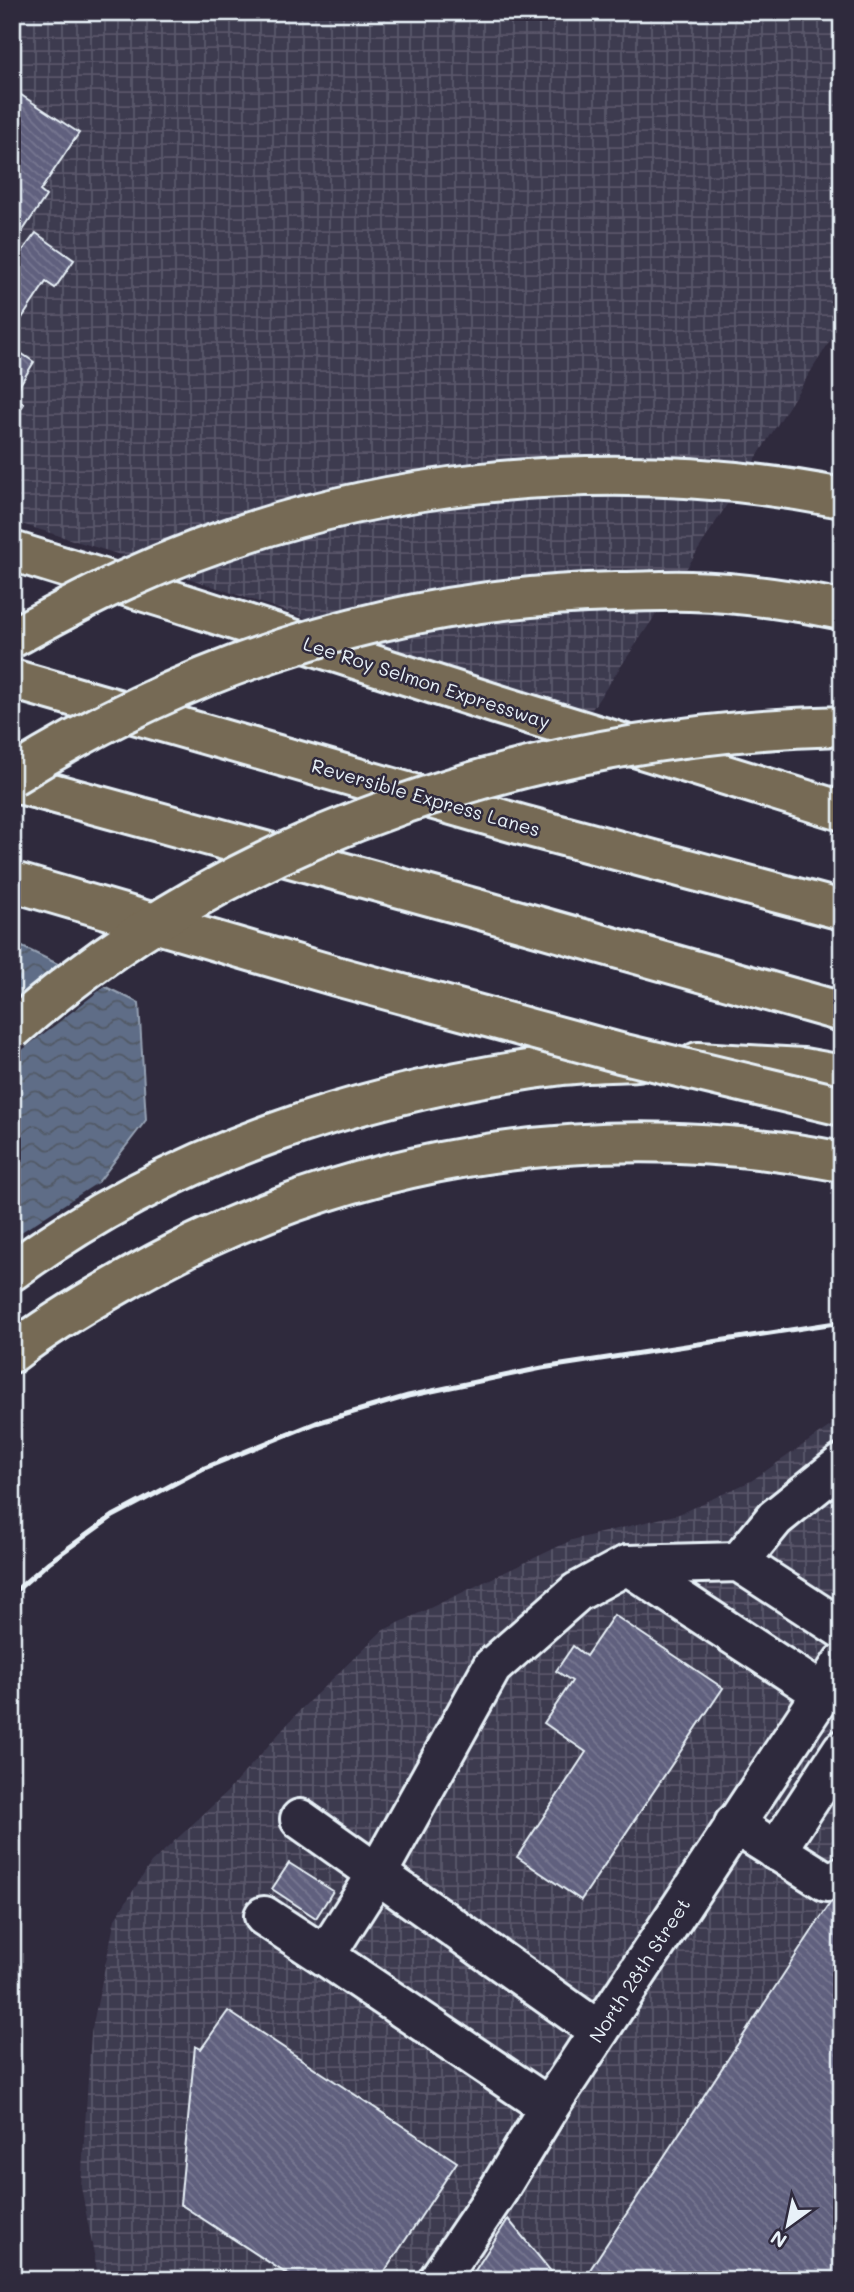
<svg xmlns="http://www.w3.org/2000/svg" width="854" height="2292" font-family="Mali,sans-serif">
	<defs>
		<pattern id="industrial-grid" width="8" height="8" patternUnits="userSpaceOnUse" patternTransform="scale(1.75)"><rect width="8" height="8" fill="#3e3a50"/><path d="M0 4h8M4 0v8" fill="none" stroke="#5a576a"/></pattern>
		<pattern id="water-waves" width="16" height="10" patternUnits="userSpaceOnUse" patternTransform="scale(1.75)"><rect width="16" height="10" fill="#5f6d87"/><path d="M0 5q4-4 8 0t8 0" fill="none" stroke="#515965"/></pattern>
		<pattern id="building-back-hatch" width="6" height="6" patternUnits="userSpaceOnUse" patternTransform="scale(1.75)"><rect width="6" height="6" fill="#60607e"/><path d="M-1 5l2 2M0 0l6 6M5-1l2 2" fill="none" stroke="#777791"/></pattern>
	</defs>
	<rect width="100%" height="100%" fill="#2f2a3d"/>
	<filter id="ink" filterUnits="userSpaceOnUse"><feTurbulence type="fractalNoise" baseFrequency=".0143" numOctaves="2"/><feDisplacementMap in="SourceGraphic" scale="14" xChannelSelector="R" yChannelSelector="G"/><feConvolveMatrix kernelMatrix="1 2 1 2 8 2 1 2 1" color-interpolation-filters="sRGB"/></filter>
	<g filter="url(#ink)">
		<g fill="url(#industrial-grid)">
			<path d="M 12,12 L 842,12 L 842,322 L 678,582 L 588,715 L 130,558 L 12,521 Z"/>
			<path d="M 842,1418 L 842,2280 L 99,2280 L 81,2187 L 91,2033 L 115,1919 L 151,1863 L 227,1792 L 301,1709 L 382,1631 L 572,1540 L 679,1514 L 751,1481 Z"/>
		</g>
		<path fill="url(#water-waves)" stroke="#96a2b4" stroke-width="2" d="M 12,942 L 139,1003 L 146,1120 L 96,1185 L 12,1245 Z"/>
		<g fill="#2f2a3d">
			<path d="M 63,963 L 108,984 L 12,1058 L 12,1001 Z"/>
			<path d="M 108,1176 L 98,1187 L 12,1249 L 12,1238 Z"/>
		</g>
		<g fill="url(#building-back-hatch)" stroke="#e8f1f8" stroke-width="2">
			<path d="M 12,89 L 79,133 L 40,191 L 46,196 L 12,247 Z"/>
			<path d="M 36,233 L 74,260 L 55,288 L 46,282 L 12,333 L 12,260 L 14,262 Z"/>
			<path d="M 12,347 L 34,362 L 13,396 L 24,404 L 12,421 Z"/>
			<path d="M 614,1615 L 723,1688 L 581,1900 L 517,1857 L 586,1752 L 544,1723 L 572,1681 L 556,1671 L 573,1646 L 586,1656 Z"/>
			<path d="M 289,1863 L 333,1891 L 316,1918 L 272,1889 Z"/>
			<path d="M 842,1885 L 842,2280 L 578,2280 L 589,2271 Z"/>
			<path d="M 228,2011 L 457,2162 L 379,2280 L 296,2280 L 180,2204 L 195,2046 L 201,2049 Z"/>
			<path d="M 508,2219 L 558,2280 L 469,2280 Z"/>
		</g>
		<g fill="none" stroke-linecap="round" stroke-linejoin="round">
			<g stroke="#e8f1f8" stroke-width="44">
				<g id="minor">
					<path d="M 739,1562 L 775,1518 L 842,1464"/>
					<path d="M 627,1565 L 739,1562 L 842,1629"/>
					<path d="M 300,1819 L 599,2031"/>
					<path d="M 734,1824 L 827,1882 L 842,1877"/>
					<path d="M 776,1851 L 842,1750"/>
					<path d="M 264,1916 L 325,1956 L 377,1874 L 492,1667 L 577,1592 L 627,1565 L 822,1693"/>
					<path d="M 325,1956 L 549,2107"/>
					<path d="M 438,2280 L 498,2191 L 549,2107 L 842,1663"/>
				</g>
			</g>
			<g stroke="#e8f1f8" stroke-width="44">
				<g id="highway">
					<path d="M 12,551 L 181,603 L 496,704 L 842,811"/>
					<path d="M 12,679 L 522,825 L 842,910"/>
					<path d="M 12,782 L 481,910 L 842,1012"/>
					<path d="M 698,1062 L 803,1068 L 842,1075"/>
					<path d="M 12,1271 C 172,1153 368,1089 563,1065 C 588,1062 613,1062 637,1061"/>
					<path d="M 12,1353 C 45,1327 82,1305 119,1284 C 337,1156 594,1113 842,1162"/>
				</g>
			</g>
			<use href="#minor" stroke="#2f2a3d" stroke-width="38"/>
			<use href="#highway" stroke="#766a54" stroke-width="38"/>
			<path stroke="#e8f1f8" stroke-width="5" d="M 12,1594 L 49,1562 L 113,1516 L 202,1469 L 316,1423 L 408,1396 L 542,1368 L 842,1322"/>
			<g stroke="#e8f1f8" stroke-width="44" stroke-linecap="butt">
				<g id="highway-bridge">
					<path d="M 12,638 C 49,618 87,597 125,580 C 346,479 605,451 842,498"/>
					<path d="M 12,776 C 196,661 399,597 616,592 C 640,592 665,590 690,591 C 740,592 792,600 842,610"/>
					<path d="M 17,883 L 336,976 L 620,1053 L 842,1106"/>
					<path d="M 12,1030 C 239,829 542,733 842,726"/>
				</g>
			</g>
			<use href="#highway-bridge" stroke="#766a54" stroke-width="38"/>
		</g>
	</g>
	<g text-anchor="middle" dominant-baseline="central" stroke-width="5" stroke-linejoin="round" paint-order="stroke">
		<g font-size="19" fill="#e8f1f8" stroke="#2f2a3d">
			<text transform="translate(427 682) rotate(18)">Lee Roy Selmon Expressway</text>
			<text transform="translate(426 797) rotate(16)">Reversible Express Lanes</text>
			<text transform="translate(639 1970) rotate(-57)">North 28th Street</text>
		</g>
	</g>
	<rect width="854" height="2292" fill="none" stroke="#2f2a3d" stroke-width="42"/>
	<rect x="21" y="21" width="812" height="2250" fill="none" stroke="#e8f1f8" stroke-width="2.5" filter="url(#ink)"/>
	<g transform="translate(788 2225) rotate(213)" stroke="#2f2a3d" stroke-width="5" paint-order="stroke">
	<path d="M0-5L12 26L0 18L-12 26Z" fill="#e8f1f8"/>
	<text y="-10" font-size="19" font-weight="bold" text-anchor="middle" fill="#e8f1f8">N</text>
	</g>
</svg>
